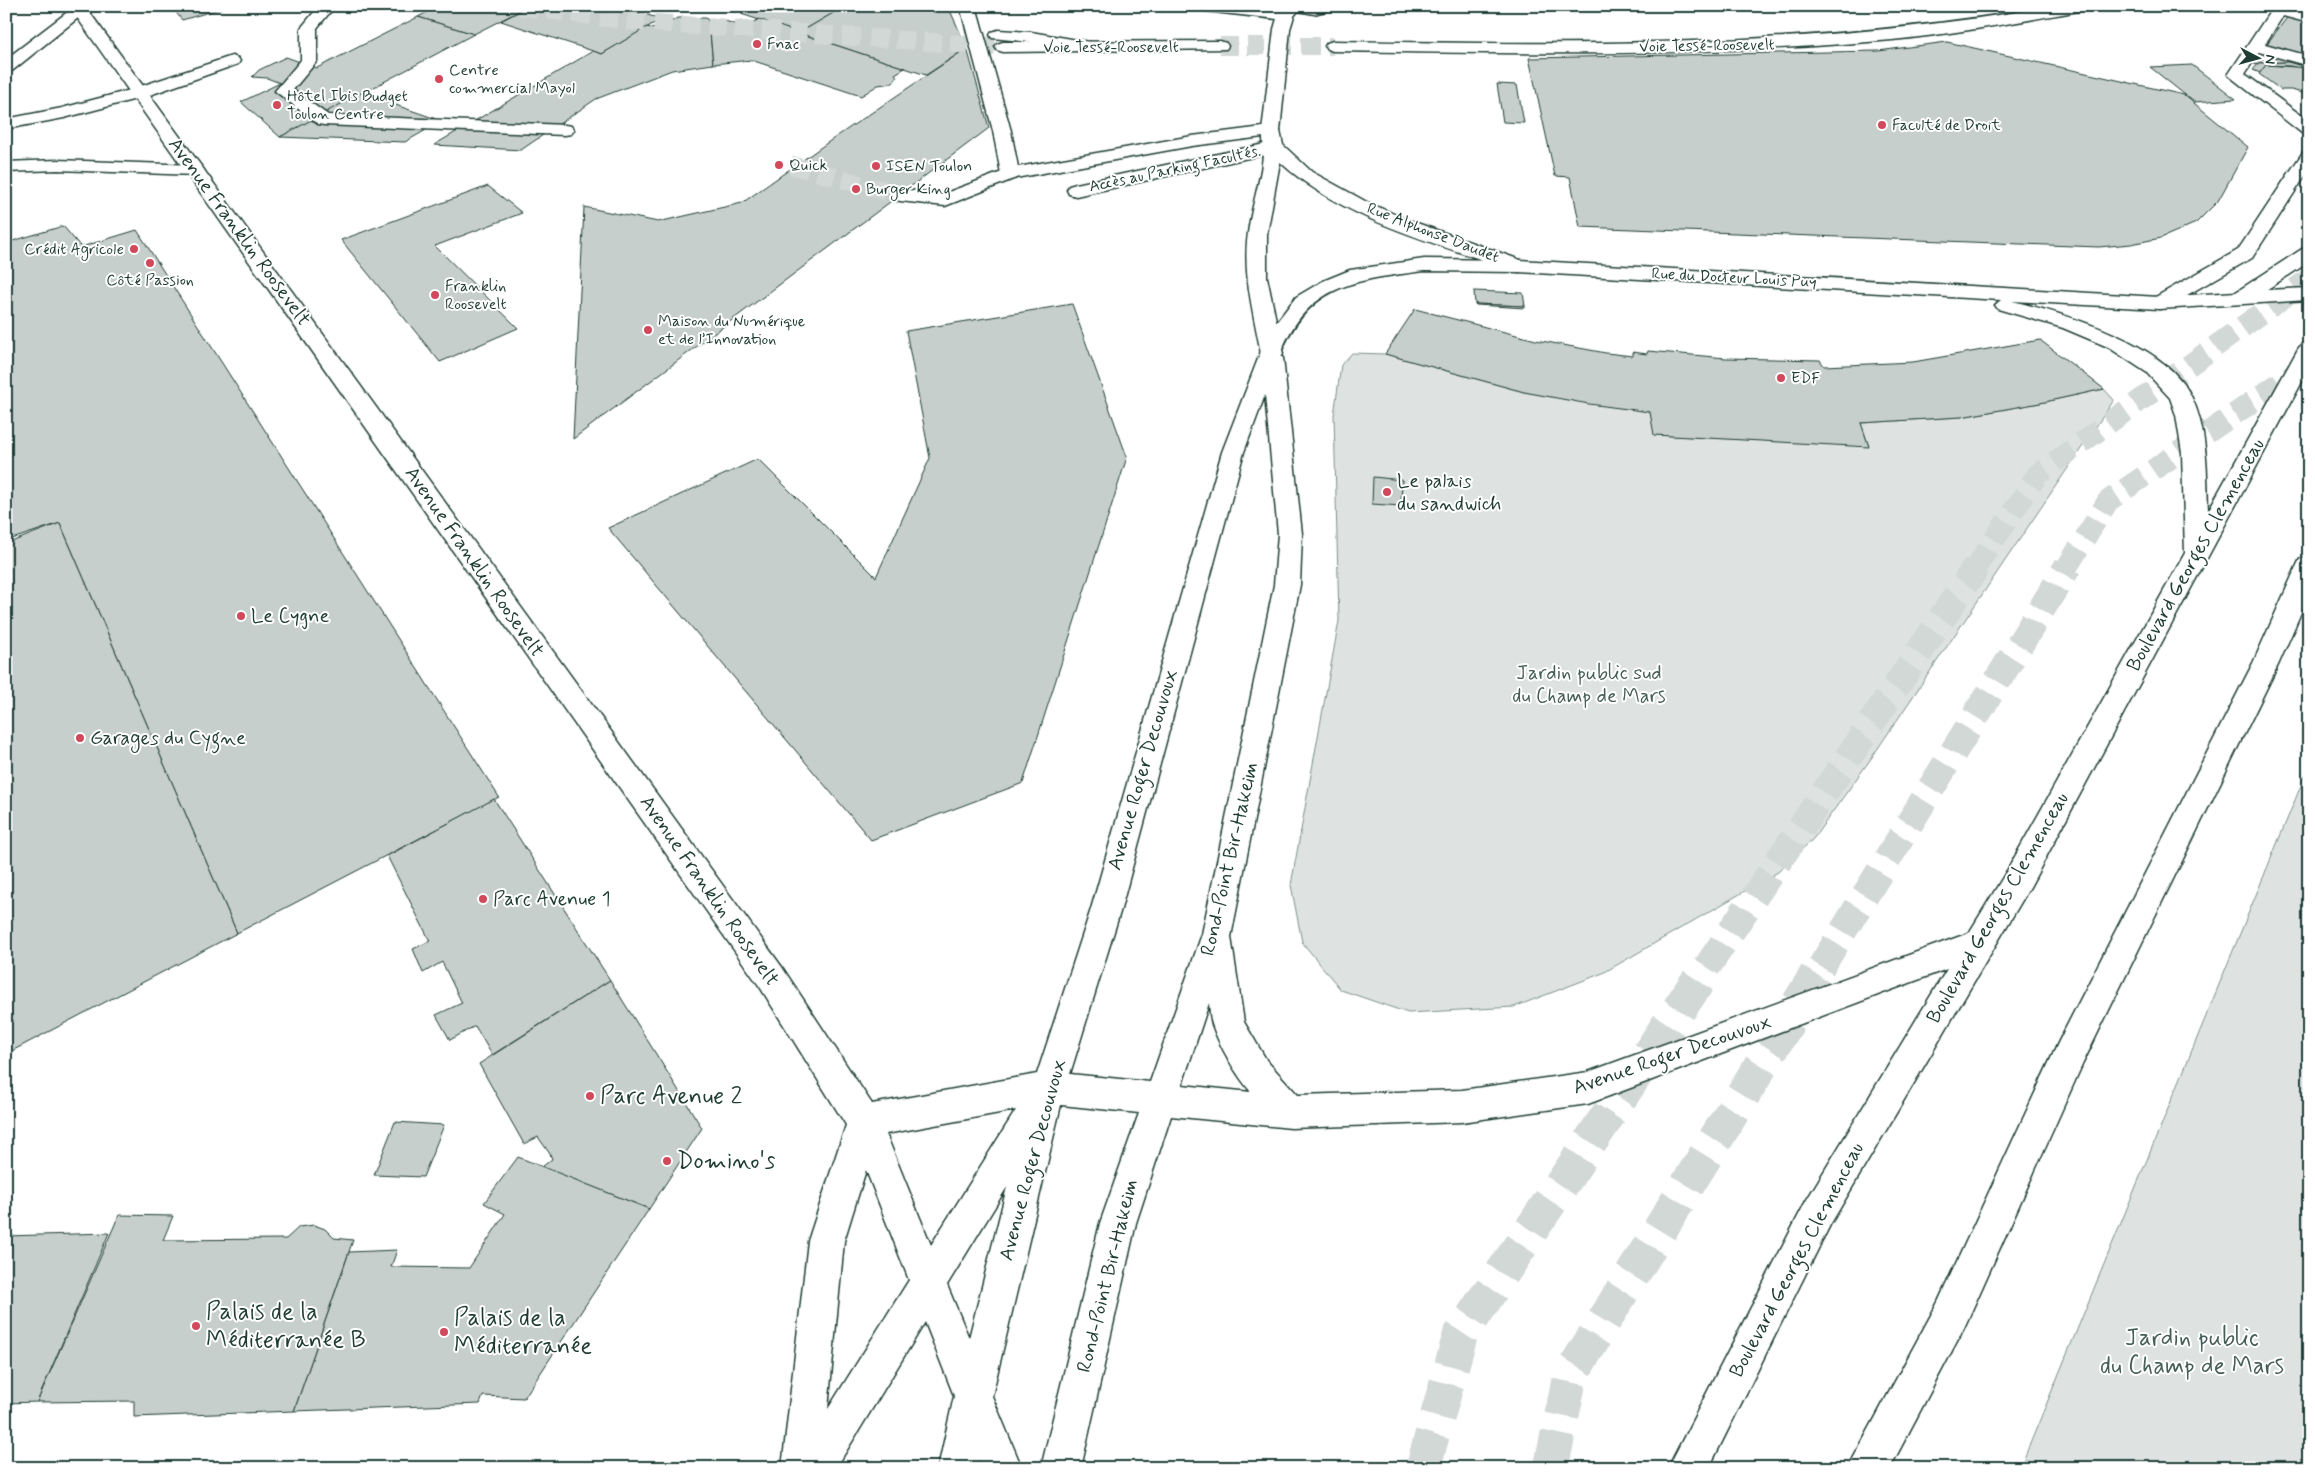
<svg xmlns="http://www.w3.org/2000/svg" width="2315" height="1474" font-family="Mynerve,sans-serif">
	<rect width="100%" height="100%" fill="#fff"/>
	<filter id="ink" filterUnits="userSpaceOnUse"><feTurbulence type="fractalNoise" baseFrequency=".02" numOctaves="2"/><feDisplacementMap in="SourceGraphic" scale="10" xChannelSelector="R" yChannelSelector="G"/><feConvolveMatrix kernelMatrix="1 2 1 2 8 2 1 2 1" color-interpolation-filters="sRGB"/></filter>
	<g filter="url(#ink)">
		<g fill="#dee3e2" stroke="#7e908b">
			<path d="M 1352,353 L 1385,354 L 1524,392 L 1650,412 L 1655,435 L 1869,446 L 1861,423 L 1961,417 L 2040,403 L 2104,389 L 2114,400 L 1870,760 L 1813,839 L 1778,872 L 1603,973 L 1514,1007 L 1408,1013 L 1341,990 L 1302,942 L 1291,885 L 1339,621 L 1334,415 L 1341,365 Z"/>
			<path d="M 2309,766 L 2309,1468 L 2151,1468 L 2023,1461 Z"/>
		</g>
		<g fill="#c7cfcc" stroke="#1f3d34">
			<path d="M 171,6 L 230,6 L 182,20 Z"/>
			<path d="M 439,6 L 529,6 L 474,34 L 418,17 Z"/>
			<path d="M 529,6 L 618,6 L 661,19 L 602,54 L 501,21 Z"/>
			<path d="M 753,6 L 845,6 L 799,33 L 741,14 Z"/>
			<path d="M 845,6 L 948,6 L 967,48 L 926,75 L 799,33 Z"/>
			<path d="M 2296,6 L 2309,10 L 2309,58 L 2302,66 L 2288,62 L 2259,63 L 2257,65 L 2252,63 Z"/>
			<path d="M 418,17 L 474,34 L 280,137 L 241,102 L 280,83 L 267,78 L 252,77 L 259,70 L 286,57 L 317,68 Z"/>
			<path d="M 677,18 L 706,18 L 709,22 L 713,64 L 672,70 L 596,99 L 521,150 L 434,145 L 593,51 L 602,54 L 647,27 L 658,30 Z"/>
			<path d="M 759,19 L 799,33 L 905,68 L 895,74 L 897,77 L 893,83 L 878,85 L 861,96 L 751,60 L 713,64 L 709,22 L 725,21 L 745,27 Z"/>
			<path d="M 1947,42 L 2184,95 L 2248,147 L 2218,201 L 2196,223 L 2161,238 L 2131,244 L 2099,247 L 1580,227 L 1570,177 L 1555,176 L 1529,58 L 1878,51 Z"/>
			<path d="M 967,48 L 989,128 L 573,439 L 584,207 L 658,222 L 742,203 L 827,143 Z"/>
			<path d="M 2288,62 L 2302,66 L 2301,69 L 2291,66 L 2266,65 L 2260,73 L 2253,70 L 2259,63 Z"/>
			<path d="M 2192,65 L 2236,99 L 2194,102 L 2150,67 Z"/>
			<path d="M 2266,65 L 2309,68 L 2309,91 L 2306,94 L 2291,90 L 2281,90 L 2259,74 Z"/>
			<path d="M 1497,84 L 1517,85 L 1524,123 L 1503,122 Z"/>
			<path d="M 361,93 L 442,121 L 405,142 L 280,137 Z"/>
			<path d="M 488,186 L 522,213 L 435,246 L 518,328 L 440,362 L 341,240 Z"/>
			<path d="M 63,226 L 81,247 L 137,230 L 499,797 L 237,933 L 60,523 L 6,541 L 6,243 Z"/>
			<path d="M 1474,291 L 1523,293 L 1525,306 L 1475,304 Z"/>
			<path d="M 1072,304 L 1127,457 L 1023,783 L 871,840 L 608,528 L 758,459 L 876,577 L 930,458 L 906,331 Z"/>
			<path d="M 1475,304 L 1525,306 L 1525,308 L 1476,305 Z"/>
			<path d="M 1415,309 L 1536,340 L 1606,353 L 1633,356 L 1633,352 L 1647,354 L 1648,351 L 1726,358 L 1820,360 L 1824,366 L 1913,362 L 2040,340 L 2104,389 L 2040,403 L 1961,417 L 1861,423 L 1869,447 L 1654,435 L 1650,412 L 1589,404 L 1524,392 L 1385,354 Z"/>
			<path d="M 1373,477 L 1402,480 L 1401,506 L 1372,504 Z"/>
			<path d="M 60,523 L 237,933 L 6,1054 L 6,544 Z"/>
			<path d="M 494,799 L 610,980 L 492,1055 L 475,1026 L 450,1040 L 436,1015 L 462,1003 L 442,962 L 423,973 L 413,949 L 430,941 L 387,856 Z"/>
			<path d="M 610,980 L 702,1128 L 649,1209 L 542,1167 L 552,1159 L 550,1154 L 538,1137 L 524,1144 L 479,1064 Z"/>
			<path d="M 395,1122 L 444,1125 L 423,1177 L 374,1175 Z"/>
			<path d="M 518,1157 L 649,1209 L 524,1398 L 483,1396 L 480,1404 L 294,1411 L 349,1252 L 397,1250 L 391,1267 L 469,1268 L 505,1214 L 484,1203 Z"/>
			<path d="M 119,1215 L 173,1216 L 163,1240 L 286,1239 L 299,1227 L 314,1225 L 325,1229 L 334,1238 L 353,1240 L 294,1411 L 134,1417 L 134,1401 L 37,1402 Z"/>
			<path d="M 109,1233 L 37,1402 L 6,1403 L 6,1236 Z"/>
		</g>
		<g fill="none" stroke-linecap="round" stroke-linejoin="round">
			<path stroke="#d2d8d6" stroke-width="18" stroke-dasharray="18 9" stroke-linecap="butt" d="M 791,165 L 900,195"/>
			<g stroke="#d2d8d6" stroke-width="18" stroke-dasharray="18 9" stroke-linecap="butt">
				<path d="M 520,6 L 628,21 L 1003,47"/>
				<path d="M 1220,46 L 1333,46"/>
			</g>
			<g stroke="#d2d8d6" stroke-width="22" stroke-dasharray="22 11" stroke-linecap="butt">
				<path d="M 1976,567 L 2038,474 L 2309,279"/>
				<path d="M 2067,567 L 2108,501 L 2309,363"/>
			</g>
			<g stroke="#d2d8d6" stroke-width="28" stroke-dasharray="28 14" stroke-linecap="butt">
				<path d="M 1707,967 L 1977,566"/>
				<path d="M 1821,967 L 2068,566"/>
			</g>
			<g stroke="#d2d8d6" stroke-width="35" stroke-dasharray="35 18" stroke-linecap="butt">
				<path d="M 1423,1468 L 1460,1336 L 1708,966"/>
				<path d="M 1551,1468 L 1570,1376 L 1822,966"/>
			</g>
			<g stroke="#1f3d34" stroke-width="3">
				<g id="service">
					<path d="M 319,6 L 335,6 L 317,28 L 317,61 L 293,90 L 328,115 L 565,125 L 571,126 L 574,130 L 571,134 L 565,135 L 324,125 L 318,124 L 275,91 L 301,60 L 301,28 Z"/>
					<path d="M 960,6 L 976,6 L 1011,131 L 1018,167 L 1192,136 L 1271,126 L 1277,127 L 1280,131 L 1277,135 L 1271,136 L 1192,146 L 1010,179 L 1004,178 L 1001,174 L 993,131 Z"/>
					<path d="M 1196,6 L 1249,6 L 1286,10 L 1292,12 L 1294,15 L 1292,18 L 1286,20 L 1204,11 Z"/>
					<path d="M 1285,6 L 1336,6 L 1333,9 L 1314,14 L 1288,9 Z"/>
					<path d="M 2283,6 L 2309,13 L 2309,23 L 2283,16 L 2265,44 L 2309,56 L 2309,66 L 2259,52 L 2245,74 L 2309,121 L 2309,135 L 2303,134 L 2228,75 L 2273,7 Z"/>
					<path d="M 998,30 L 1031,32 L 1089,42 L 1095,44 L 1097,47 L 1095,50 L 1089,52 L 1031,42 L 992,38 L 990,35 L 992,32 Z"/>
					<path d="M 232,56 L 238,58 L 240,61 L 238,64 L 144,97 L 132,97 L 130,93 L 132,89 Z"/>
					<path d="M 1274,142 L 1280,143 L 1283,147 L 1280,151 L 1076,196 L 1069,194 L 1067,190 L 1069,186 L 1076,184 Z"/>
					<path d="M 2309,151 L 2309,170 L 2252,258 L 2166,307 L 2159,309 L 2152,307 L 2149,303 L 2152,299 L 2238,250 L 2303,152 Z"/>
					<path d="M 2309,556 L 2309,594 L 2279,663 L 2083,1063 L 1964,1328 L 1890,1468 L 1848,1468 L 1938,1302 L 2059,1041 L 2253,663 L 2297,565 L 2300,559 Z"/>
				</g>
			</g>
			<g stroke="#1f3d34" stroke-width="3">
				<path id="minor" d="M 1010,169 L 1016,170 L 1019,174 L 1016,178 L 945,206 L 900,201 L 893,199 L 891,195 L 893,191 L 900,189 L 943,194 Z"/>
			</g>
			<g stroke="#1f3d34" stroke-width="3">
				<g id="tertiary">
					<path d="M 1285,6 L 1302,6 L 1294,16 L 1290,29 L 1280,131 L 1283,145 L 1312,172 L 1365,201 L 1403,218 L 1526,262 L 1529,266 L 1526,270 L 1519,272 L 1512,270 C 1433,242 1343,220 1280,162 L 1267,234 L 1267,277 L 1283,354 L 1280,359 L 1272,361 L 1264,359 L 1261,354 C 1254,315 1242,273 1248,233 C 1252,199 1268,164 1262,131 L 1274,29 L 1278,15 Z"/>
					<path d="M 2052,6 L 2087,6 L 2079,11 C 2017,22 1955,34 1892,40 C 1706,57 1520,54 1333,51 L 1327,49 L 1325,46 L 1327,43 L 1333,41 C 1574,45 1814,49 2052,6 Z"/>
					<path d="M 74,7 L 86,7 L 88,10 L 12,71 L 6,72 L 6,59 Z"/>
					<path d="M 1220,41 L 1226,43 L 1228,46 L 1226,49 L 1003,52 L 997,50 L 995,47 L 997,44 L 1003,42 Z"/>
					<path d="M 138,88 L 144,89 L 146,93 L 144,97 L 64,118 L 6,129 L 6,119 L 62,108 Z"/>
					<path d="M 57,160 L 195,165 L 201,166 L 204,170 L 201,174 L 195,175 L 57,170 L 6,172 L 6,162 Z"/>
				</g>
			</g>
			<g stroke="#1f3d34" stroke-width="3">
				<path id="primary" d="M 69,6 L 85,6 L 782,967 L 872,1104 L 1037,1074 L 1091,909 L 1222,452 L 1268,333 L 1296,297 L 1323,281 L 1350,270 L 1424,259 L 1519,260 L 2159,297 L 2236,292 L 2302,249 L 2309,247 L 2309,262 L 2266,290 L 2309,288 L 2309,300 L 2159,309 L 2012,301 C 2065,314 2168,343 2192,398 C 2208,432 2207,474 2208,511 L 2298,349 L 2302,344 L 2309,343 L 2309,369 L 2030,887 L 1830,1225 L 1709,1468 L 1668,1468 L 1806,1201 L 1947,969 L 1588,1104 L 1462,1122 L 1291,1128 L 1171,1116 L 1136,1223 L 1081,1468 L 1041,1468 L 1100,1223 L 1139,1113 L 1061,1105 L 992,1396 L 1022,1468 L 982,1468 L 979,1460 L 978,1468 L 938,1468 L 954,1396 L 925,1322 L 836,1468 L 782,1468 L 808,1241 L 846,1125 L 760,987 ZM 1424,271 L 1519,272 L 2001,300 L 1995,305 L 1998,309 L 2063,328 L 2108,347 L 2146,372 L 2170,398 L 2176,415 L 2182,453 L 2185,553 L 2008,869 L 1969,933 L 1588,1072 L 1462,1090 L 1298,1095 L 1267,1061 L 1244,1022 L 1231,937 L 1300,585 L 1302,534 L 1283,358 L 1280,355 C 1307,283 1357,280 1424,271 ZM 1265,395 L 1278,534 L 1274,585 L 1202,934 L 1150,1082 L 1070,1074 L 1121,909 L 1244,452 ZM 1209,1003 C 1210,1011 1210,1020 1213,1027 C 1220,1047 1237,1076 1251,1092 L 1182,1085 ZM 1016,1110 L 931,1245 L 886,1134 ZM 866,1170 L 909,1280 L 828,1409 L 844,1241 ZM 1007,1187 L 969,1338 L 947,1285 Z"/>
			</g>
			<use href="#service" fill="#fff" fill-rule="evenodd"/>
			<use href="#minor" fill="#fff" fill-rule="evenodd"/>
			<use href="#tertiary" fill="#fff" fill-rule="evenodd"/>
			<use href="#primary" fill="#fff" fill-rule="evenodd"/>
		</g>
	</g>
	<g fill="#d1495b" stroke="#fff" stroke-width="2">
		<circle cx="757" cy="44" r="5"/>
		<circle cx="439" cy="79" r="5"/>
		<circle cx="277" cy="105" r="5"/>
		<circle cx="1882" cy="125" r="5"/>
		<circle cx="779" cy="165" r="5"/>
		<circle cx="876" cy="166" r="5"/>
		<circle cx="856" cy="189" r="5"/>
		<circle cx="134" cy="249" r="5"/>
		<circle cx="150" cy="263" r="5"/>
		<circle cx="435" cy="295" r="5"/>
		<circle cx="648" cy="330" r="5"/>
		<circle cx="1781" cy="378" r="5"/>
		<circle cx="1387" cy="492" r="5"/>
		<circle cx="241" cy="616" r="5"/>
		<circle cx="80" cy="738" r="5"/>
		<circle cx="483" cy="899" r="5"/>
		<circle cx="590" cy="1096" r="5"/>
		<circle cx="667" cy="1161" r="5"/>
		<circle cx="196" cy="1326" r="5"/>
		<circle cx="444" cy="1332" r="5"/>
	</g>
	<g text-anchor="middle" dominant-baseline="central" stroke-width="4" stroke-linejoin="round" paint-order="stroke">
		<g font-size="16" fill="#1f3d34" stroke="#fff" text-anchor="start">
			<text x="767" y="44">Fnac</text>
			<text x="449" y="70">Centre<tspan x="449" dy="18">commercial Mayol</tspan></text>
			<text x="287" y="96">Hôtel Ibis Budget<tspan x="287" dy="18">Toulon Centre</tspan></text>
			<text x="1892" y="125">Faculté de Droit</text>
			<text x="789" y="165">Quick</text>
			<text x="886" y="166">ISEN Toulon</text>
			<text x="866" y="189">Burger King</text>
			<text x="124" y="249" text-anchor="end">Crédit Agricole</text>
			<text x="150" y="280" text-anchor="middle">Côté Passion</text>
			<text x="445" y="286">Franklin<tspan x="445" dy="18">Roosevelt</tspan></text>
			<text x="658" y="321">Maison du Numérique<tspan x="658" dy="18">et de l’Innovation</tspan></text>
			<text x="1791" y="378">EDF</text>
		</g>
		<g font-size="16" fill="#1f3d34" stroke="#fff">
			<text transform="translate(1707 46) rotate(-1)">Voie Tessé-Roosevelt</text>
			<text x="1111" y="47">Voie Tessé-Roosevelt</text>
			<text transform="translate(1175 169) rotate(-12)">Accès au Parking Facultés.</text>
			<text transform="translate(1433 233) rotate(21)">Rue Alphonse Daudet</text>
			<text transform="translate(1734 278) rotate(3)">Rue du Docteur Louis Puy</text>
		</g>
		<g font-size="20" fill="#1f3d34" stroke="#fff">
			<text transform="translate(239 232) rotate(54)">Avenue Franklin Roosevelt</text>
			<text transform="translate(2196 555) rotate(-61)">Boulevard Georges Clemenceau</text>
			<text transform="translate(474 562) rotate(55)">Avenue Franklin Roosevelt</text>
			<text transform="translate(1143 770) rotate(-74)">Avenue Roger Decouvoux</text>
			<text transform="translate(1230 859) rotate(-77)">Rond-Point Bir-Hakeim</text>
			<text transform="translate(709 891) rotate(55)">Avenue Franklin Roosevelt</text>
			<text transform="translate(1998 908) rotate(-60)">Boulevard Georges Clemenceau</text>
			<text transform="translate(1672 1055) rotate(-19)">Avenue Roger Decouvoux</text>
			<text transform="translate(1033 1160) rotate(-75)">Avenue Roger Decouvoux</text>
			<text transform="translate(1797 1260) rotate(-62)">Boulevard Georges Clemenceau</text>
			<text transform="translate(1108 1276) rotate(-76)">Rond-Point Bir-Hakeim</text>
		</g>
		<g font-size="20" fill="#1f3d34" stroke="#fff" text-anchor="start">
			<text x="1397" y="481">Le palais<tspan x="1397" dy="23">du sandwich</tspan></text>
			<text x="251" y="616">Le Cygne</text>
			<text x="90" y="738">Garages du Cygne</text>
			<text x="493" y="899">Parc Avenue 1</text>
		</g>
		<g font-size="20" fill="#455e57" stroke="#fff">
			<text x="1589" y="673">Jardin public sud<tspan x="1589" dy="23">du Champ de Mars</tspan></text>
		</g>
		<g font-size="24" fill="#1f3d34" stroke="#fff" text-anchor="start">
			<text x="600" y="1096">Parc Avenue 2</text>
			<text x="677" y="1161">Domino's</text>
			<text x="206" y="1312">Palais de la<tspan x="206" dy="28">Méditerranée B</tspan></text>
			<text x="454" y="1318">Palais de la<tspan x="454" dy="28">Méditerranée</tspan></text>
		</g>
		<g font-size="24" fill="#455e57" stroke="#fff">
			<text x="2192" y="1338">Jardin public<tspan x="2192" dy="28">du Champ de Mars</tspan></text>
		</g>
	</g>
	<rect width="2315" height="1474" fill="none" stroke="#fff" stroke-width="25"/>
	<rect x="12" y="12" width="2290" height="1449" fill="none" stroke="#1f3d34" stroke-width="2" filter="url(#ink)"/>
	<g transform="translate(2258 58) rotate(96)" stroke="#ffffff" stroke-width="4" paint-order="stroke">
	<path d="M0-4L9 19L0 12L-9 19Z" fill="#1f3d34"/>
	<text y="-8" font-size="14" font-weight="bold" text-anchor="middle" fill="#1f3d34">N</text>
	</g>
</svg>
